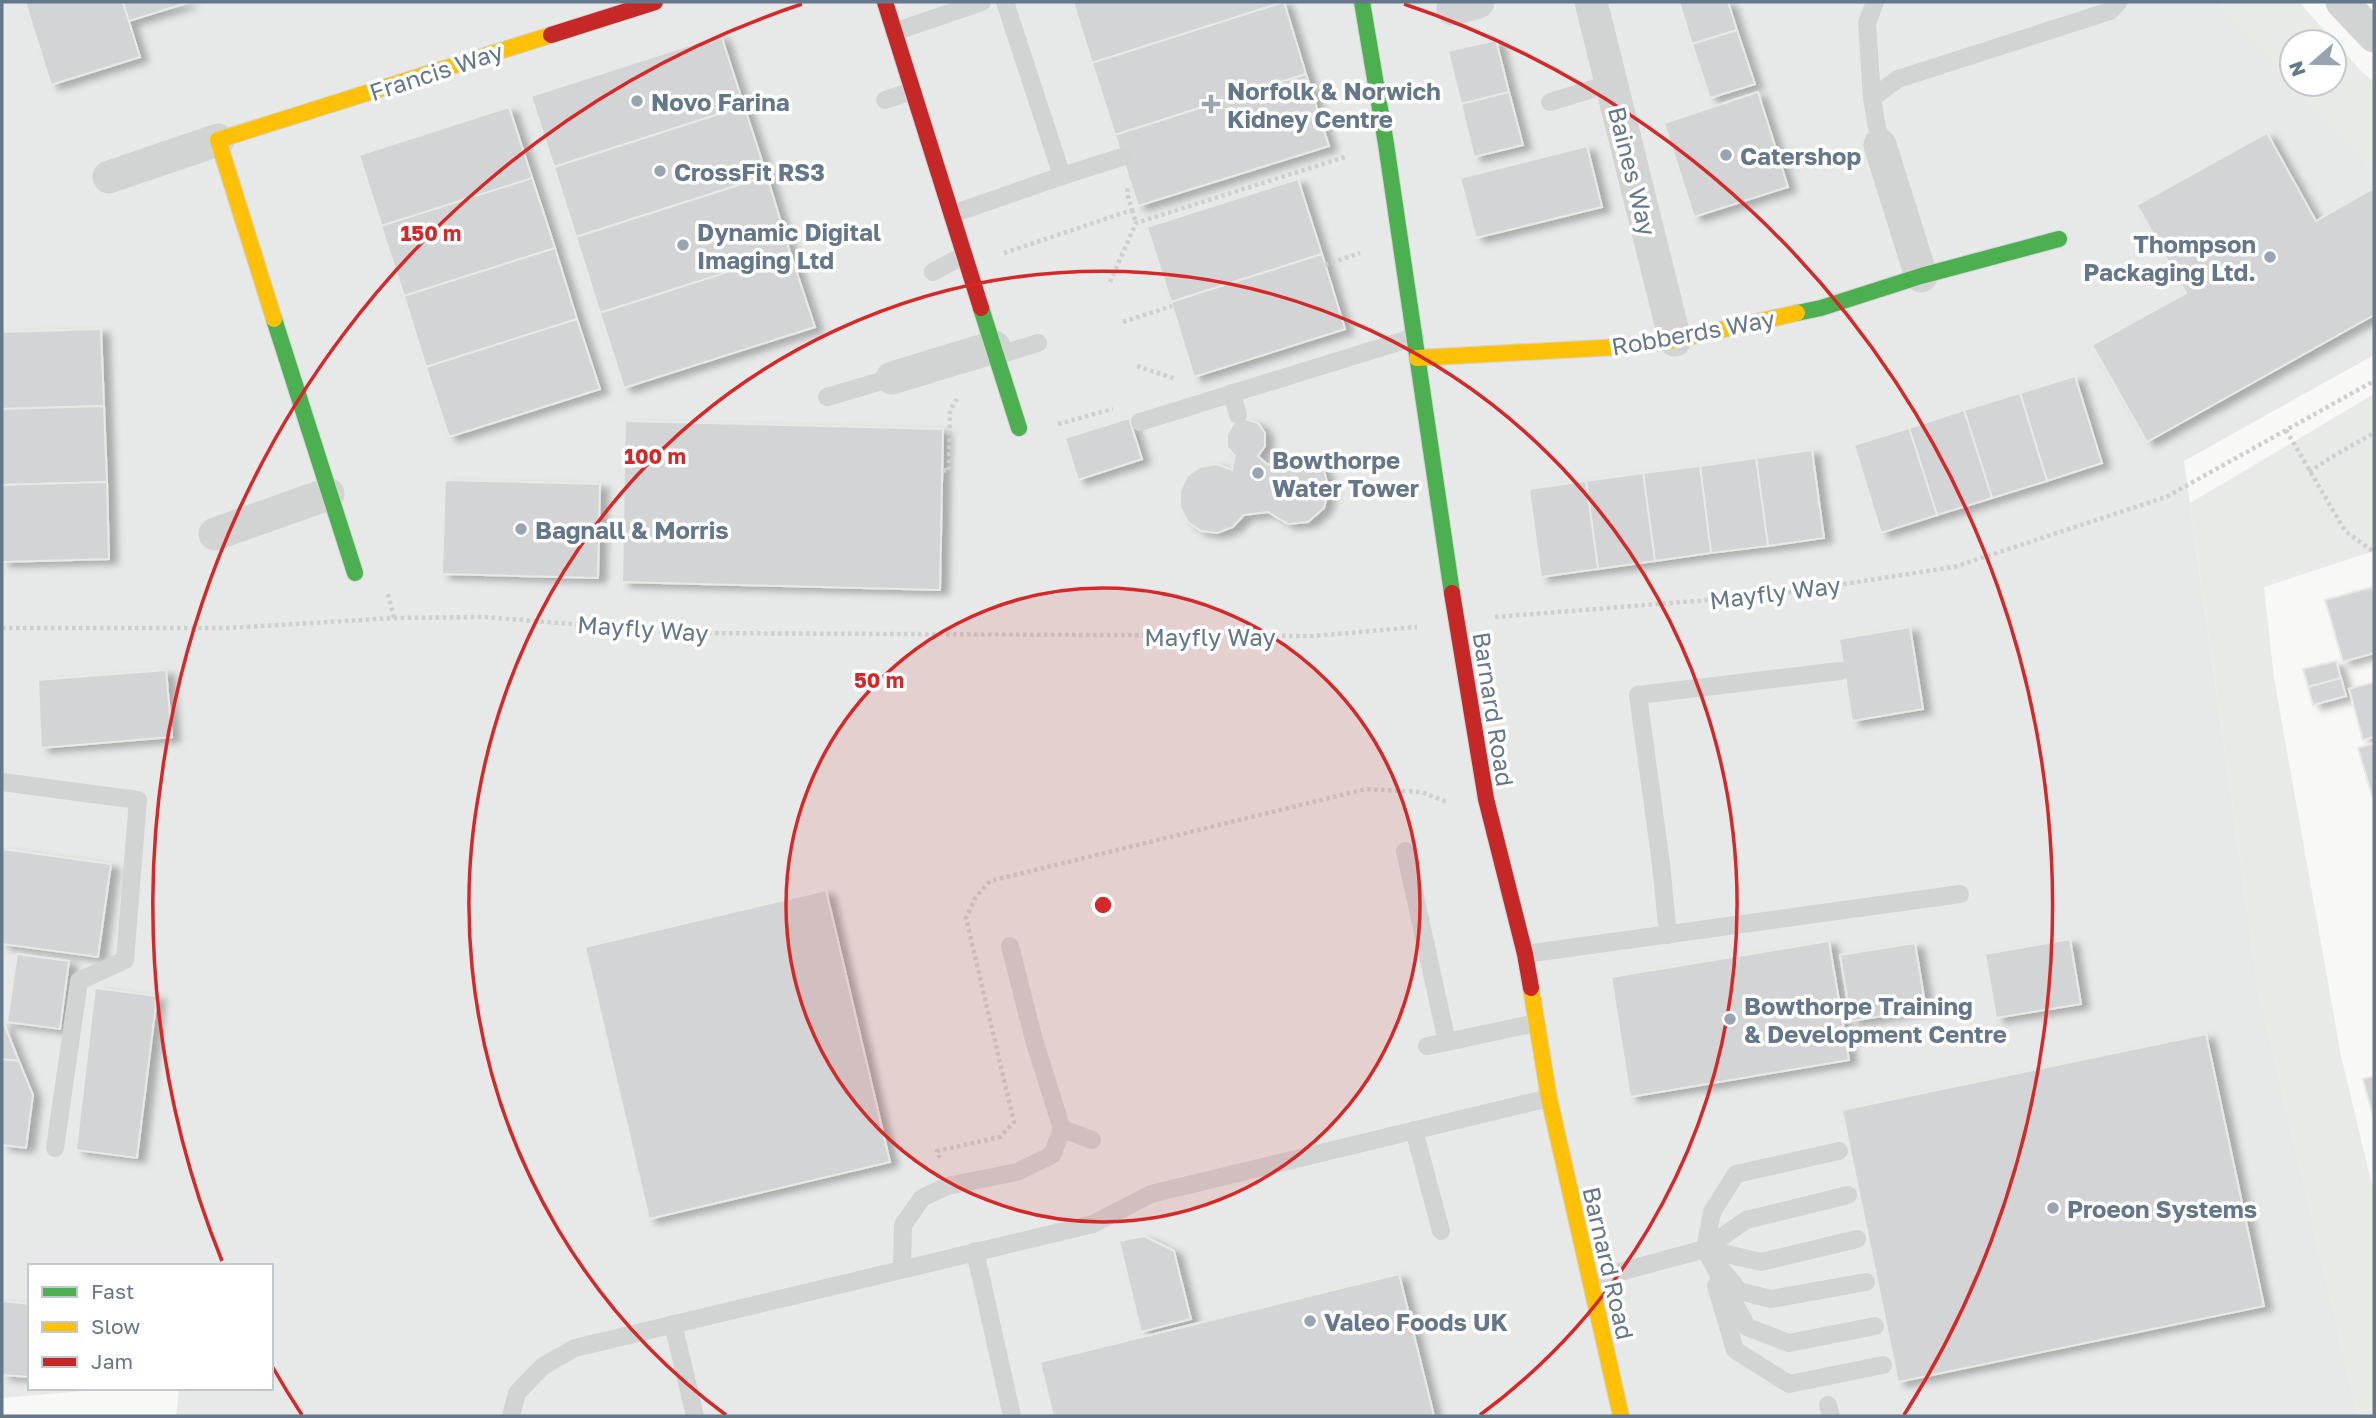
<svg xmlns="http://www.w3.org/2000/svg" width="2376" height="1418" font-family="'Golos Text',sans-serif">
	<defs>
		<filter id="shadow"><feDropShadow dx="8" dy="4.5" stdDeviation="3.5" flood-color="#0004"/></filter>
	</defs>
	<rect width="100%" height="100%" fill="#f8f8f7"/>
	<path fill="#e7e8e8" d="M 2,2 L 2218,2 L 2374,172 L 2374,355 L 2184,461 L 2258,987 L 2358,1416 L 176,1416 L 179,1388 L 271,1388 L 271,1266 L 30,1266 L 30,1388 L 119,1388 L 2,1398 Z"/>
	<g fill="#e8ebe5">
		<path d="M 2218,2 L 2299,2 L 2362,72 L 2374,82 L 2374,172 L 2292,84 L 2334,84 L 2334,42 L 2292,42 L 2292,84 Z"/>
		<path d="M 2374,394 L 2374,551 L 2264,587 L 2274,678 L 2341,1056 L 2374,1193 L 2374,1416 L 2358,1416 L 2258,987 L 2190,503 Z"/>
	</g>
	<g fill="#d2d4d5" stroke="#e8e8e6" stroke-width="2" filter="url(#shadow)">
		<path d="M 25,2 L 123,2 L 140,57 L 51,85 Z"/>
		<path d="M 123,2 L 190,2 L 129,21 Z"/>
		<path d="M 1073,2 L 1284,2 L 1092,63 Z"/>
		<path d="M 1284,2 L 1306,74 L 1115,135 L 1092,63 Z"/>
		<path d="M 1679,2 L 1728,2 L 1737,30 L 1692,44 Z"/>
		<path d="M 1737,30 L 1755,84 L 1710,98 L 1692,44 Z"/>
		<path d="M 721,35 L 744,106 L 554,167 L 531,96 Z"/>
		<path d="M 1496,40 L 1509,92 L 1461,104 L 1448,51 Z"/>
		<path d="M 1306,74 L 1329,146 L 1138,206 L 1115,135 Z"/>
		<path d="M 1509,92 L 1523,145 L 1474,157 L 1461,104 Z"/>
		<path d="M 1758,92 L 1788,187 L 1694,217 L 1664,123 Z"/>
		<path d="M 744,106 L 767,176 L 576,237 L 554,167 Z"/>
		<path d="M 509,107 L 532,178 L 381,226 L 359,155 Z"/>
		<path d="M 509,107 L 555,248 L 404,296 L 359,155 Z"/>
		<path d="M 2267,133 L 2316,221 L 2374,188 L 2374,315 L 2147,442 L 2092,345 L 2186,293 L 2137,205 Z"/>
		<path d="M 1587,146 L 1602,207 L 1476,238 L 1460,178 Z"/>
		<path d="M 767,176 L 790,252 L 600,313 L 576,237 Z"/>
		<path d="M 532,178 L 555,248 L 404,296 L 381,226 Z"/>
		<path d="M 1298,179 L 1322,254 L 1171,302 L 1147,227 Z"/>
		<path d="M 555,248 L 577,319 L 426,367 L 404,296 Z"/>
		<path d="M 790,252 L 815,327 L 624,388 L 600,313 Z"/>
		<path d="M 1322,254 L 1345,329 L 1194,377 L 1171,302 Z"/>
		<path d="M 577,319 L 600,389 L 449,437 L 426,367 Z"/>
		<path d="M 101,329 L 104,406 L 2,409 L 2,332 Z"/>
		<path d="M 2075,376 L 2102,463 L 2047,481 L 2020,393 Z"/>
		<path d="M 2020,393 L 2047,481 L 1992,498 L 1964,410 Z"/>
		<path d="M 104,406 L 107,482 L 2,485 L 2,409 Z"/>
		<path d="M 1964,410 L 1992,498 L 1937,515 L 1909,428 Z"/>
		<path d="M 1129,418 L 1142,459 L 1078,480 L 1065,438 Z"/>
		<path d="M 1245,419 L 1258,423 L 1265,433 L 1265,446 L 1258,456 L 1268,465 L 1286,454 L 1306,455 L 1323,468 L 1329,488 L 1324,508 L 1308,522 L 1288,524 L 1268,512 L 1244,515 L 1233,527 L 1217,533 L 1201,531 L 1188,522 L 1180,507 L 1180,491 L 1187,476 L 1200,467 L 1216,464 L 1232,470 L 1235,456 L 1227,447 L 1227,435 L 1233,424 Z"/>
		<path d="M 625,421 L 943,429 L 940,590 L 622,582 Z"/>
		<path d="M 1909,428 L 1937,515 L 1881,533 L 1854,445 Z"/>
		<path d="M 1812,450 L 1824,538 L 1768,546 L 1756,458 Z"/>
		<path d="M 1756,458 L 1768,546 L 1711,553 L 1700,466 Z"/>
		<path d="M 1700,466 L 1711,553 L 1655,561 L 1643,473 Z"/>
		<path d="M 1643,473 L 1655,561 L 1598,569 L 1586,481 Z"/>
		<path d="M 445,480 L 600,484 L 598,578 L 442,574 Z"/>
		<path d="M 1586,481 L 1598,569 L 1541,577 L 1529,489 Z"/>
		<path d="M 107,482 L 109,559 L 2,562 L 2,485 Z"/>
		<path d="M 2372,587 L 2374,594 L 2374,653 L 2343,662 L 2325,600 Z"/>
		<path d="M 1910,627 L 1923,709 L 1852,721 L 1839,639 Z"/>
		<path d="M 2336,661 L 2341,678 L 2308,687 L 2303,669 Z"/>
		<path d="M 166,670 L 172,737 L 41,748 L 38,680 Z"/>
		<path d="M 2341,678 L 2346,696 L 2313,705 L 2308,687 Z"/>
		<path d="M 2374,682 L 2374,737 L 2363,740 L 2349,689 Z"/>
		<path d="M 2374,743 L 2374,798 L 2373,799 L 2358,748 Z"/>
		<path d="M 2,849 L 111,864 L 98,957 L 2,944 Z"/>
		<path d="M 826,890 L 890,1162 L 649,1219 L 585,947 Z"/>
		<path d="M 2070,939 L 2081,1004 L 1996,1018 L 1985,954 Z"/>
		<path d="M 1829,941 L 1849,1060 L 1630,1097 L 1611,977 Z"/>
		<path d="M 1915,943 L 1926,1009 L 1851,1021 L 1840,955 Z"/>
		<path d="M 17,954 L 69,961 L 60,1029 L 7,1022 Z"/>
		<path d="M 95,988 L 157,996 L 137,1158 L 76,1150 Z"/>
		<path d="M 2,1019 L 19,1061 L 2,1059 Z"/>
		<path d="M 2206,1034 L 2264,1306 L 1898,1382 L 1842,1110 Z"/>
		<path d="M 2,1059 L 19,1061 L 33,1095 L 26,1148 L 2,1145 Z"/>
		<path d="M 2374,1076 L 2374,1120 L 2363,1079 Z"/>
		<path d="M 1144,1236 L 1174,1251 L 1191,1319 L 1141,1332 L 1119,1241 Z"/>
		<path d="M 1399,1274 L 1434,1416 L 1053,1416 L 1040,1362 Z"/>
		<path d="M 2,1301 L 30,1304 L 30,1377 L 2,1375 Z"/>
	</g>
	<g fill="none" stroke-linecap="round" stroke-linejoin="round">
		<g stroke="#d3d5d6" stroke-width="18">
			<g id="fast">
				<path d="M 1362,2 L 1386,144 L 1452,593"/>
				<path d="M 981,308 L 1019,428"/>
				<path d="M 1797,313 L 1821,308 L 1921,276 L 2059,239"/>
				<path d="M 274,319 L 355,573"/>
			</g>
		</g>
		<g stroke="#d3d5d6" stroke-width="18">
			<g id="slow">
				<path d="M 274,319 L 218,140 L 551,35"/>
				<path d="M 1417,358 L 1619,347 L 1675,340 L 1797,313"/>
				<path d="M 1531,988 L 1549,1098 L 1621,1416"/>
			</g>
		</g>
		<g stroke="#d3d5d6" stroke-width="18">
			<g id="jam">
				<path d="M 885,2 L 981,308"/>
				<path d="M 551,35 L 655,2"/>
				<path d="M 1452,593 L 1486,799 L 1525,954 L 1531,988"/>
			</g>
		</g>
		<g stroke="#cecfd0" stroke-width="4.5" stroke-dasharray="3.5 3.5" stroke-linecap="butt">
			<path d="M 1132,210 L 1136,223"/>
			<path d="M 1004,253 L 1132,210 L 1127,193 L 1128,186"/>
			<path d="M 1325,265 L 1360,253"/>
			<path d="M 1110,282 L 1136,223 L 1348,156"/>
			<path d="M 1123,322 L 1172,306"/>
			<path d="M 1137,366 L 1176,379"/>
			<path d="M 1058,424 L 1113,409"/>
			<path d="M 2286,430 L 2345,531 L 2374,552"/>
			<path d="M 943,470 L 949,471 L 950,410 L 957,399"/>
			<path d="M 2309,472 L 2330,458 L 2374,433"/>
			<path d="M 388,594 L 394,618"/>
			<path d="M 1495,617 L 1772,595 L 1954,567 L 2166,497 L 2374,381"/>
			<path d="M 2,628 L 229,628 L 394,618 L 485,617 L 682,633 L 1313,636 L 1417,627"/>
			<path d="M 940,1158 L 937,1151 L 1000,1137 L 1014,1122 L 966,918 L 975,898 L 990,881 L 1366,789 L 1421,792 L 1447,802"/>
		</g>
		<g stroke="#d2d3d3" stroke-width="18">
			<path d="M 894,32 L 982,2"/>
			<path d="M 1872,98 L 1867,23 L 1875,2"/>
			<path d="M 885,100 L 912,91"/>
			<path d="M 1550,102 L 1612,83"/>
			<path d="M 1880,145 L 1872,98 L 1898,79 L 2110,11 L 2119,2"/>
			<path d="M 1062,176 L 1122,157"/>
			<path d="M 952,214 L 1062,176 L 1005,2"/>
			<path d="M 933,272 L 964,255"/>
			<path d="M 996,356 L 1038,343"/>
			<path d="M 1232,393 L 1238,415"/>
			<path d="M 827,397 L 892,378"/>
			<path d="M 1140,422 L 1415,337"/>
			<path d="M 2,782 L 138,800 L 125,960 L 79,981 L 55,1148"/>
			<path d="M 1405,851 L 1447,1042 L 1427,1046"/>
			<path d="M 1668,935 L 1661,864 L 1638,695 L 1840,671"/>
			<path d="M 1010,946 L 1034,1040 L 1062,1129 L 1092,1140"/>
			<path d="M 1525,954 L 1960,894"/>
			<path d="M 1447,1042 L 1536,1023"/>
			<path d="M 1414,1130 L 1441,1231"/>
			<path d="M 1848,1195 L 1746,1220 L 1705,1249 L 1761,1262 L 1857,1239"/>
			<path d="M 975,1251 L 1012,1416"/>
			<path d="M 902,1269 L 903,1225 L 922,1198 L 947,1186 L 1017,1172 L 1052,1155 L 1062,1129"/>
			<path d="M 1590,1280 L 1705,1249 L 1712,1212 L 1736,1174 L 1839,1151"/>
			<path d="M 1866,1282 L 1771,1299 L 1739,1291 L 1705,1249 L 1747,1327 L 1789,1343 L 1875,1326"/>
			<path d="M 1716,1286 L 1735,1350 L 1789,1384 L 1883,1365"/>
			<path d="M 673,1324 L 695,1416"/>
			<path d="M 1828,1405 L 1831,1416"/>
			<path d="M 511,1416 L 517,1393 L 543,1366 L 575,1348 L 1093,1224 L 1151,1194 L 1549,1098"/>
		</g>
		<g stroke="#d2d3d3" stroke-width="33">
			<path d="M 1591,2 L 1675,340"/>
			<path d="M 2342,2 L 2374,36"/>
			<path d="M 1453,9 L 1478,2"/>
			<path d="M 1880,145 L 1921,276"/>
			<path d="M 109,177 L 218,140"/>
			<path d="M 892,378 L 994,347"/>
			<path d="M 215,534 L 328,494"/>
		</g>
		<use href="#fast" stroke="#4caf50" stroke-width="16"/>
		<use href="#slow" stroke="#ffc107" stroke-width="16"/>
		<use href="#jam" stroke="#c62828" stroke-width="16"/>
	</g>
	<circle cx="1103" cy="905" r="317" fill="#d62828" fill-opacity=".12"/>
	<g fill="none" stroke="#d62828" stroke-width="3.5">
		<circle cx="1103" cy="905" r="317"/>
		<path d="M726 1415A634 634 0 1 1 1480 1415"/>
		<path d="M302 1415A950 950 0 0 1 272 1366M222 1261A950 950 0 0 1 802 4M1404 4A950 950 0 0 1 1904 1415"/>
	</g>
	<g fill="#98a4b0" stroke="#fff" stroke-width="2.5">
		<circle cx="637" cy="101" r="7"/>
		<path d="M1207.5 93.5h7v7h7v7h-7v7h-7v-7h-7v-7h7z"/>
		<circle cx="1726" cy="155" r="7"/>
		<circle cx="660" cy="171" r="7"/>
		<circle cx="683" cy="245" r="7"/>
		<circle cx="2270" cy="257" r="7"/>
		<circle cx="1258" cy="473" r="7"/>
		<circle cx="521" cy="529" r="7"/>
		<circle cx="1730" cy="1019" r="7"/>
		<circle cx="2053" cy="1208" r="7"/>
		<circle cx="1310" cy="1321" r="7"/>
	</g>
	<g text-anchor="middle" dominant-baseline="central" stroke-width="7" stroke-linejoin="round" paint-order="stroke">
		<g font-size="24" fill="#65778a" stroke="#fff">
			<text transform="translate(436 71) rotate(-18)">Francis Way</text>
			<text transform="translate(1633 171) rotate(76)">Baines Way</text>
			<text transform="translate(1693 332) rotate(-10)">Robberds Way</text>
			<text transform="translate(1775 592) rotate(-7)">Mayfly Way</text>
			<text transform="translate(643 628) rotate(4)">Mayfly Way</text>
			<text x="1210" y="636">Mayfly Way</text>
			<text transform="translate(1494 709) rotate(81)">Barnard Road</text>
			<text transform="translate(1609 1263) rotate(77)">Barnard Road</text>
		</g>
		<g font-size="24" font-weight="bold" fill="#65778a" stroke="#fff" text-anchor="start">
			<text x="1227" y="90">Norfolk &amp; Norwich<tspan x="1227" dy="28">Kidney Centre</tspan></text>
			<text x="651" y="101">Novo Farina</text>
			<text x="1740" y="155">Catershop</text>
			<text x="674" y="171">CrossFit RS3</text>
			<text x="697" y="231">Dynamic Digital<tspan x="697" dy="28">Imaging Ltd</tspan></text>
			<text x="2256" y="243" text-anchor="end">Thompson<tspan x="2256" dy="28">Packaging Ltd.</tspan></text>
			<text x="1272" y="459">Bowthorpe<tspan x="1272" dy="28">Water Tower</tspan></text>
			<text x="535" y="529">Bagnall &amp; Morris</text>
			<text x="1744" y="1005">Bowthorpe Training<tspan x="1744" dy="28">&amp; Development Centre</tspan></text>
			<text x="2067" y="1208">Proeon Systems</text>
			<text x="1324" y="1321">Valeo Foods UK</text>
		</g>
	</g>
	<circle cx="1103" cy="905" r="10" fill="#d62828" stroke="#fff" stroke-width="3.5"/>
	<g font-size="21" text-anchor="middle" font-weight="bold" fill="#d62828" stroke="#fff" stroke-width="7" stroke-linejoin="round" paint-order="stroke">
		<text x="431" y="241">150 m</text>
		<text x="655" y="464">100 m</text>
		<text x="879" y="688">50 m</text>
	</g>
	<rect width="2376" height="1418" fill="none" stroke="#65778a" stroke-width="7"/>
	<rect x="28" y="1264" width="245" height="126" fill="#ffffff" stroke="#c1c9d0" stroke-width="2"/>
	<rect x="42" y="1287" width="35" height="10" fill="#4caf50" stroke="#c1c9d0" stroke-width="2"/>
	<text x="91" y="1299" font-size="21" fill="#65778a">Fast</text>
	<rect x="42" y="1322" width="35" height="10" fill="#ffc107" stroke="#c1c9d0" stroke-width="2"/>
	<text x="91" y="1334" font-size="21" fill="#65778a">Slow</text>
	<rect x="42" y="1357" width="35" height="10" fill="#c62828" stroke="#c1c9d0" stroke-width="2"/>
	<text x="91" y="1369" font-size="21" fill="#65778a">Jam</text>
	<g transform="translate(2313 63) rotate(250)"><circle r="33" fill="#ffffff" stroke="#c1c9d0" stroke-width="2"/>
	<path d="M0-5L12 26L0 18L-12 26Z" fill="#98a4b0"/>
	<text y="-10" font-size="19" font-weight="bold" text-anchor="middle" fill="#65778a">N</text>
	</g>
</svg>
